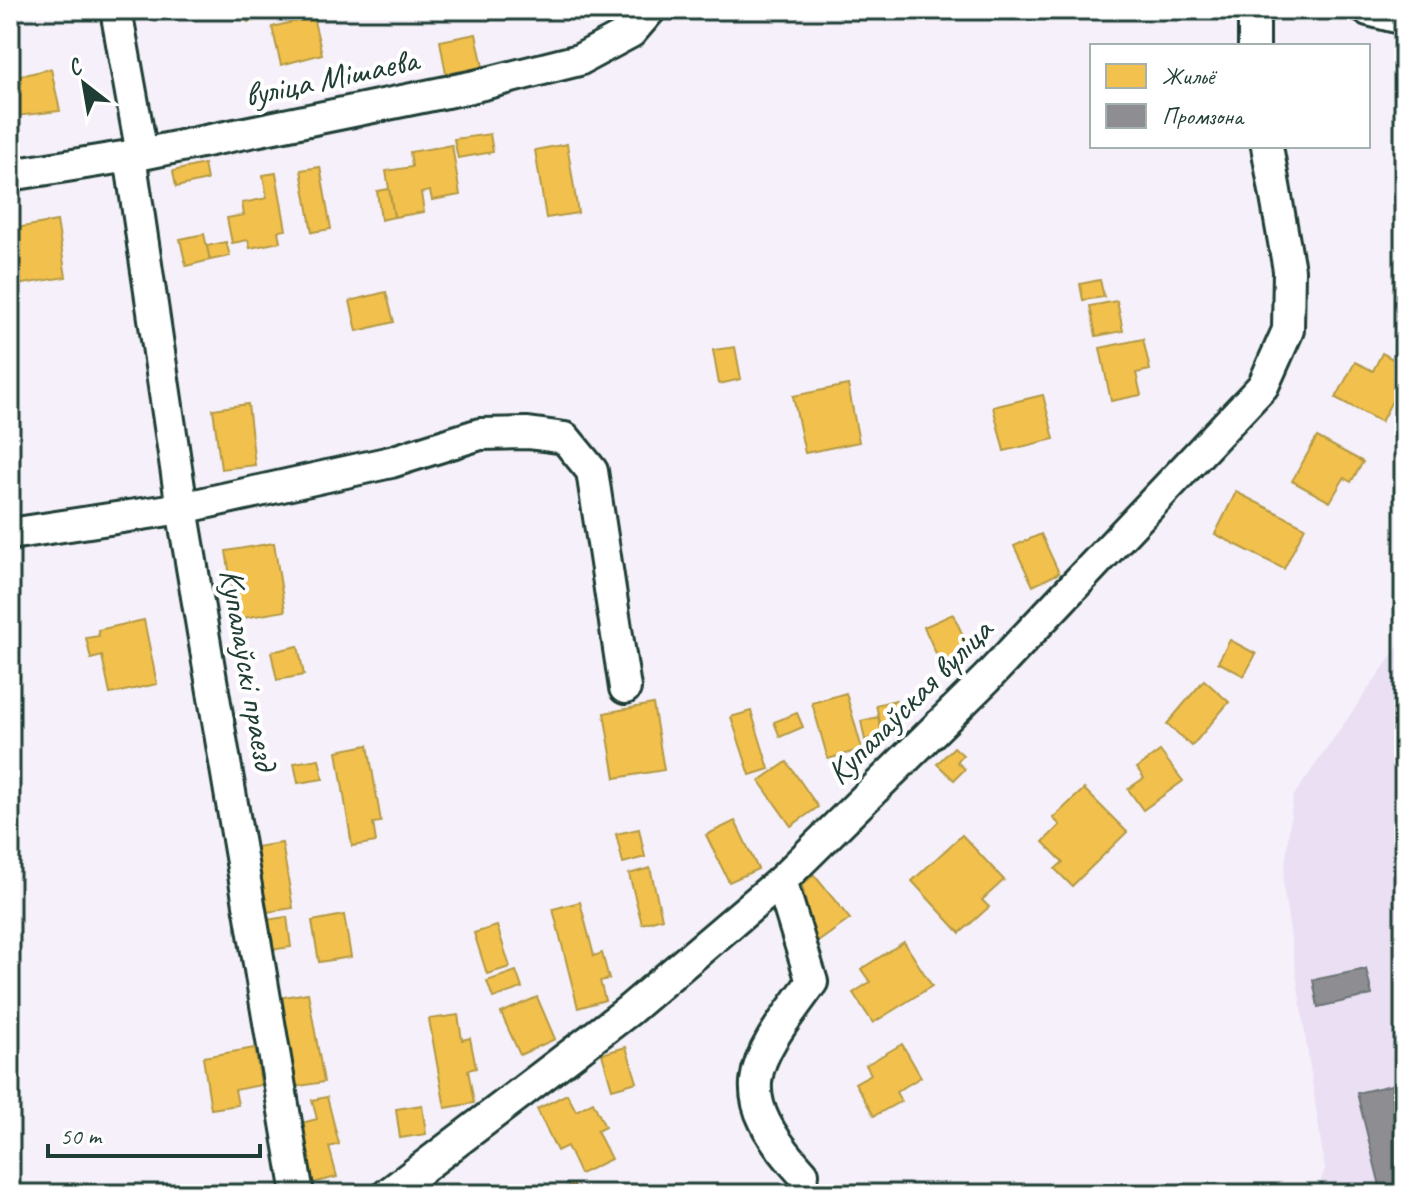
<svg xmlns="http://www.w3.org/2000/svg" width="1414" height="1204" font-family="Caveat,sans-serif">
	<rect width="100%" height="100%" fill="#f5f0fa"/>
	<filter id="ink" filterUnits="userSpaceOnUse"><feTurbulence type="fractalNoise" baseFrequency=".0125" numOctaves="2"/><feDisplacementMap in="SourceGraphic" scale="16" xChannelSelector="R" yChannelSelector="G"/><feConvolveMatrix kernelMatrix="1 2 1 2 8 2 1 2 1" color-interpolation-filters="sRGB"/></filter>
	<g filter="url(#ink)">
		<path fill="#eadff3" d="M 1404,638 L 1404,1194 L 1316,1194 L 1325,1169 L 1283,884 L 1293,797 Z"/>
		<g fill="#f2c14e" stroke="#b39946" stroke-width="2">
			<path d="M 245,10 L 281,10 L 281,14 L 248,22 Z"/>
			<path d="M 313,17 L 322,54 L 281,65 L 272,27 Z"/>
			<path d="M 476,34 L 483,67 L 446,74 L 440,41 Z"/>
			<path d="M 51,69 L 60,111 L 16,116 L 10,78 Z"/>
			<path d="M 490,134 L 493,152 L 458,158 L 454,139 Z"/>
			<path d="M 567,144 L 578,213 L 546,218 L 535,150 Z"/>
			<path d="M 452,145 L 460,195 L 432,200 L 430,191 L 421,193 L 424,212 L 394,217 L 386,171 L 412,167 L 410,152 Z"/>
			<path d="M 204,164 L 207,180 L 176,187 L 173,171 Z"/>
			<path d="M 320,167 L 331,229 L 312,232 L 301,170 Z"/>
			<path d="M 276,173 L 286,230 L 278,231 L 280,242 L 250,248 L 248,240 L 232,243 L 227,218 L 244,215 L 242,203 L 267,198 L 263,175 Z"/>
			<path d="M 389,189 L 394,217 L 381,220 L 377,191 Z"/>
			<path d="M 57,221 L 66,277 L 10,286 L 10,229 Z"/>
			<path d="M 204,234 L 210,260 L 186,266 L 180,239 Z"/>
			<path d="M 226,242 L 230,256 L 210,260 L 207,246 Z"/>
			<path d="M 1100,280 L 1104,297 L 1083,300 L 1080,284 Z"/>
			<path d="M 386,292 L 394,322 L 357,331 L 350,301 Z"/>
			<path d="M 1117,301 L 1123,331 L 1096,336 L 1090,306 Z"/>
			<path d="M 1143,339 L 1150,370 L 1136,373 L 1141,395 L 1111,401 L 1100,348 Z"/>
			<path d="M 735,347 L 741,379 L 719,384 L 713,350 Z"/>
			<path d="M 1382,353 L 1404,365 L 1404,378 L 1381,422 L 1336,398 L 1355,362 L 1373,371 Z"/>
			<path d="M 848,385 L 859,442 L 805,453 L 793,396 Z"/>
			<path d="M 1043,395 L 1054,439 L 1004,451 L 993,407 Z"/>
			<path d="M 248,404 L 255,465 L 221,469 L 213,409 Z"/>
			<path d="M 1317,437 L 1363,462 L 1351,482 L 1344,478 L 1330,502 L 1292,481 Z"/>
			<path d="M 1236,492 L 1305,527 L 1284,569 L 1215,534 Z"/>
			<path d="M 1041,534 L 1059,573 L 1033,586 L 1014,546 Z"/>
			<path d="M 274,543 L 285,611 L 237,619 L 226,551 Z"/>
			<path d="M 953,614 L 972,655 L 943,669 L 924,627 Z"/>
			<path d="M 144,620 L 157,684 L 110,694 L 102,656 L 91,659 L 86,638 L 99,636 L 98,630 Z"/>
			<path d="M 1230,640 L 1256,654 L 1244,676 L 1218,662 Z"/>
			<path d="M 298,646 L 304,675 L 277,680 L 271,652 Z"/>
			<path d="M 13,650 L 19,677 L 10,680 L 10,651 Z"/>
			<path d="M 1204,680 L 1229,702 L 1192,746 L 1167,724 Z"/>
			<path d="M 846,693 L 862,749 L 828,759 L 812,703 Z"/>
			<path d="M 896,700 L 903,731 L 883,736 L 876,705 Z"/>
			<path d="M 653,704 L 664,770 L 615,778 L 604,713 Z"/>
			<path d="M 751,711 L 769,769 L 750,775 L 731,717 Z"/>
			<path d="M 797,713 L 803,727 L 780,737 L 774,722 Z"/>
			<path d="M 878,717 L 883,736 L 865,740 L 861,721 Z"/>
			<path d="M 368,745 L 381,822 L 373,823 L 376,842 L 352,846 L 337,751 Z"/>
			<path d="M 954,747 L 963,755 L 957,762 L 965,769 L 954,780 L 937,764 Z"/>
			<path d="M 1160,751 L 1183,781 L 1143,810 L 1128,789 L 1144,778 L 1137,768 Z"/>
			<path d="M 319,759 L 323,779 L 298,783 L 294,763 Z"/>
			<path d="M 787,762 L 818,807 L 791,826 L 759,781 Z"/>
			<path d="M 1084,789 L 1127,832 L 1072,886 L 1055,869 L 1063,862 L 1043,842 L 1060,825 L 1053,818 Z"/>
			<path d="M 735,821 L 758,869 L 729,882 L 706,835 Z"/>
			<path d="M 639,829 L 645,857 L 623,863 L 616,834 Z"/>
			<path d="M 962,835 L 1004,880 L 982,900 L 989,907 L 960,933 L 912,881 Z"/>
			<path d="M 282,843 L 293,908 L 260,913 L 249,848 Z"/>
			<path d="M 650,868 L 662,918 L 642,924 L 629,874 Z"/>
			<path d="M 814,875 L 850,919 L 815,944 L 802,885 Z"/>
			<path d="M 580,902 L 594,956 L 602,953 L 609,979 L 600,981 L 605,1000 L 578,1008 L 553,909 Z"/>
			<path d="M 344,915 L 351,957 L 319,962 L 312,921 Z"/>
			<path d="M 287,917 L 291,947 L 263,951 L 259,921 Z"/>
			<path d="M 497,926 L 510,967 L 487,974 L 474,933 Z"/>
			<path d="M 904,942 L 932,986 L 873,1023 L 853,993 L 870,982 L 861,969 Z"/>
			<path d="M 516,971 L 522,988 L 493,998 L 487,981 Z"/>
			<path d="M 308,993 L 324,1082 L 287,1088 L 272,999 Z"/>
			<path d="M 537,997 L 555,1039 L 520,1055 L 501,1013 Z"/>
			<path d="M 458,1015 L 462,1040 L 470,1038 L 476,1068 L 468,1070 L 474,1103 L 445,1108 L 429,1019 Z"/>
			<path d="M 902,1044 L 921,1077 L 896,1092 L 901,1101 L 874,1116 L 855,1083 L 871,1074 L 866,1065 Z"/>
			<path d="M 626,1047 L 637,1082 L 612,1089 L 602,1054 Z"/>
			<path d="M 255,1048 L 261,1085 L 235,1090 L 238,1105 L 211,1109 L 203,1057 Z"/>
			<path d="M 567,1094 L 576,1111 L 593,1102 L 605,1127 L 597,1131 L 611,1159 L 580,1174 L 567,1146 L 557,1151 L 537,1109 Z"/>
			<path d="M 327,1097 L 339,1144 L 329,1147 L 337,1177 L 308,1184 L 294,1125 L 317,1119 L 312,1100 Z"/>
			<path d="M 422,1105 L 426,1134 L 400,1138 L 396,1109 Z"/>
			<path d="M 10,1153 L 15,1194 L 10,1194 Z"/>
			<path d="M 210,1184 L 211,1194 L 196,1194 L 195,1185 Z"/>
			<path d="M 574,1185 L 577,1194 L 551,1194 L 550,1192 Z"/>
		</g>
		<g fill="#8d8d92" stroke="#6c7576" stroke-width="2">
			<path d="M 1366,969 L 1372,995 L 1318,1007 L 1313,980 Z"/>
			<path d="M 1404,1082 L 1404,1194 L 1382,1194 L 1357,1093 Z"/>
		</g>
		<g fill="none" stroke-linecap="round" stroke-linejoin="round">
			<g stroke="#1f3d34" stroke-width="36">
				<g id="minor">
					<path d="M 116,10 L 142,154"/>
					<path d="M 1254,10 L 1254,46"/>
					<path d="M 1368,10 L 1404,19"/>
					<path d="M 130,156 L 182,508 L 298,1194"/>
					<path d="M 10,175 L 142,154 L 471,87 L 579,60 L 631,32 L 650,10"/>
					<path d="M 10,534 L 182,508 L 391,462 L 480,434 L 528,433 L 565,438 L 592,471 L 625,688"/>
					<path d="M 781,881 L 812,982 C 751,1065 728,1091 803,1174"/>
					<path d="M 388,1194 L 628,1011 L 781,881 L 986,679 L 1263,386 L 1288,330 L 1289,270 L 1267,146"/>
				</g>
			</g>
			<use href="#minor" stroke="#fff" stroke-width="30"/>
		</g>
	</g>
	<g text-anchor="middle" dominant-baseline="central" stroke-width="8" stroke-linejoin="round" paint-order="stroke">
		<g font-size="34" fill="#1f3d34" stroke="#fff">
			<text transform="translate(331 77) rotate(-12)">вуліца Мішаева</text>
			<text transform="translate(249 669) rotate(80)">Купалаўскі праезд</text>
			<text transform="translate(909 701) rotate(-45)">Купалаўская вуліца</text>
		</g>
	</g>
	<rect width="1414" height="1204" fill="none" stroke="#fff" stroke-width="40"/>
	<rect x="20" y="20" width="1374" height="1164" fill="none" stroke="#1f3d34" stroke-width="3" filter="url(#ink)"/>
	<rect x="1090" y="44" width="280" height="104" fill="#ffffff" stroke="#a5b1ae" stroke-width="2"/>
	<rect x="1106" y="64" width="40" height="24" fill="#f2c14e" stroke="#a5b1ae" stroke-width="2"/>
	<text x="1162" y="84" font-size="24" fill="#1f3d34">Жильё</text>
	<rect x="1106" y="104" width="40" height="24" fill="#8d8d92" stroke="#a5b1ae" stroke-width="2"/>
	<text x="1162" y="124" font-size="24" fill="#1f3d34">Промзона</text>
	<g transform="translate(84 84) rotate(329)" stroke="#ffffff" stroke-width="6" paint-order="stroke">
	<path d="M0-6L14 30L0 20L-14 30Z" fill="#1f3d34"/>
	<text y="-12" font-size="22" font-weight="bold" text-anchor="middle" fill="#1f3d34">С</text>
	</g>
	<path d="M48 1144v12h212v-12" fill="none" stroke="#1f3d34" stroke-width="4"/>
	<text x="60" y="1144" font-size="24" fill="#1f3d34" stroke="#ffffff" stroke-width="6" paint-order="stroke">50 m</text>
</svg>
